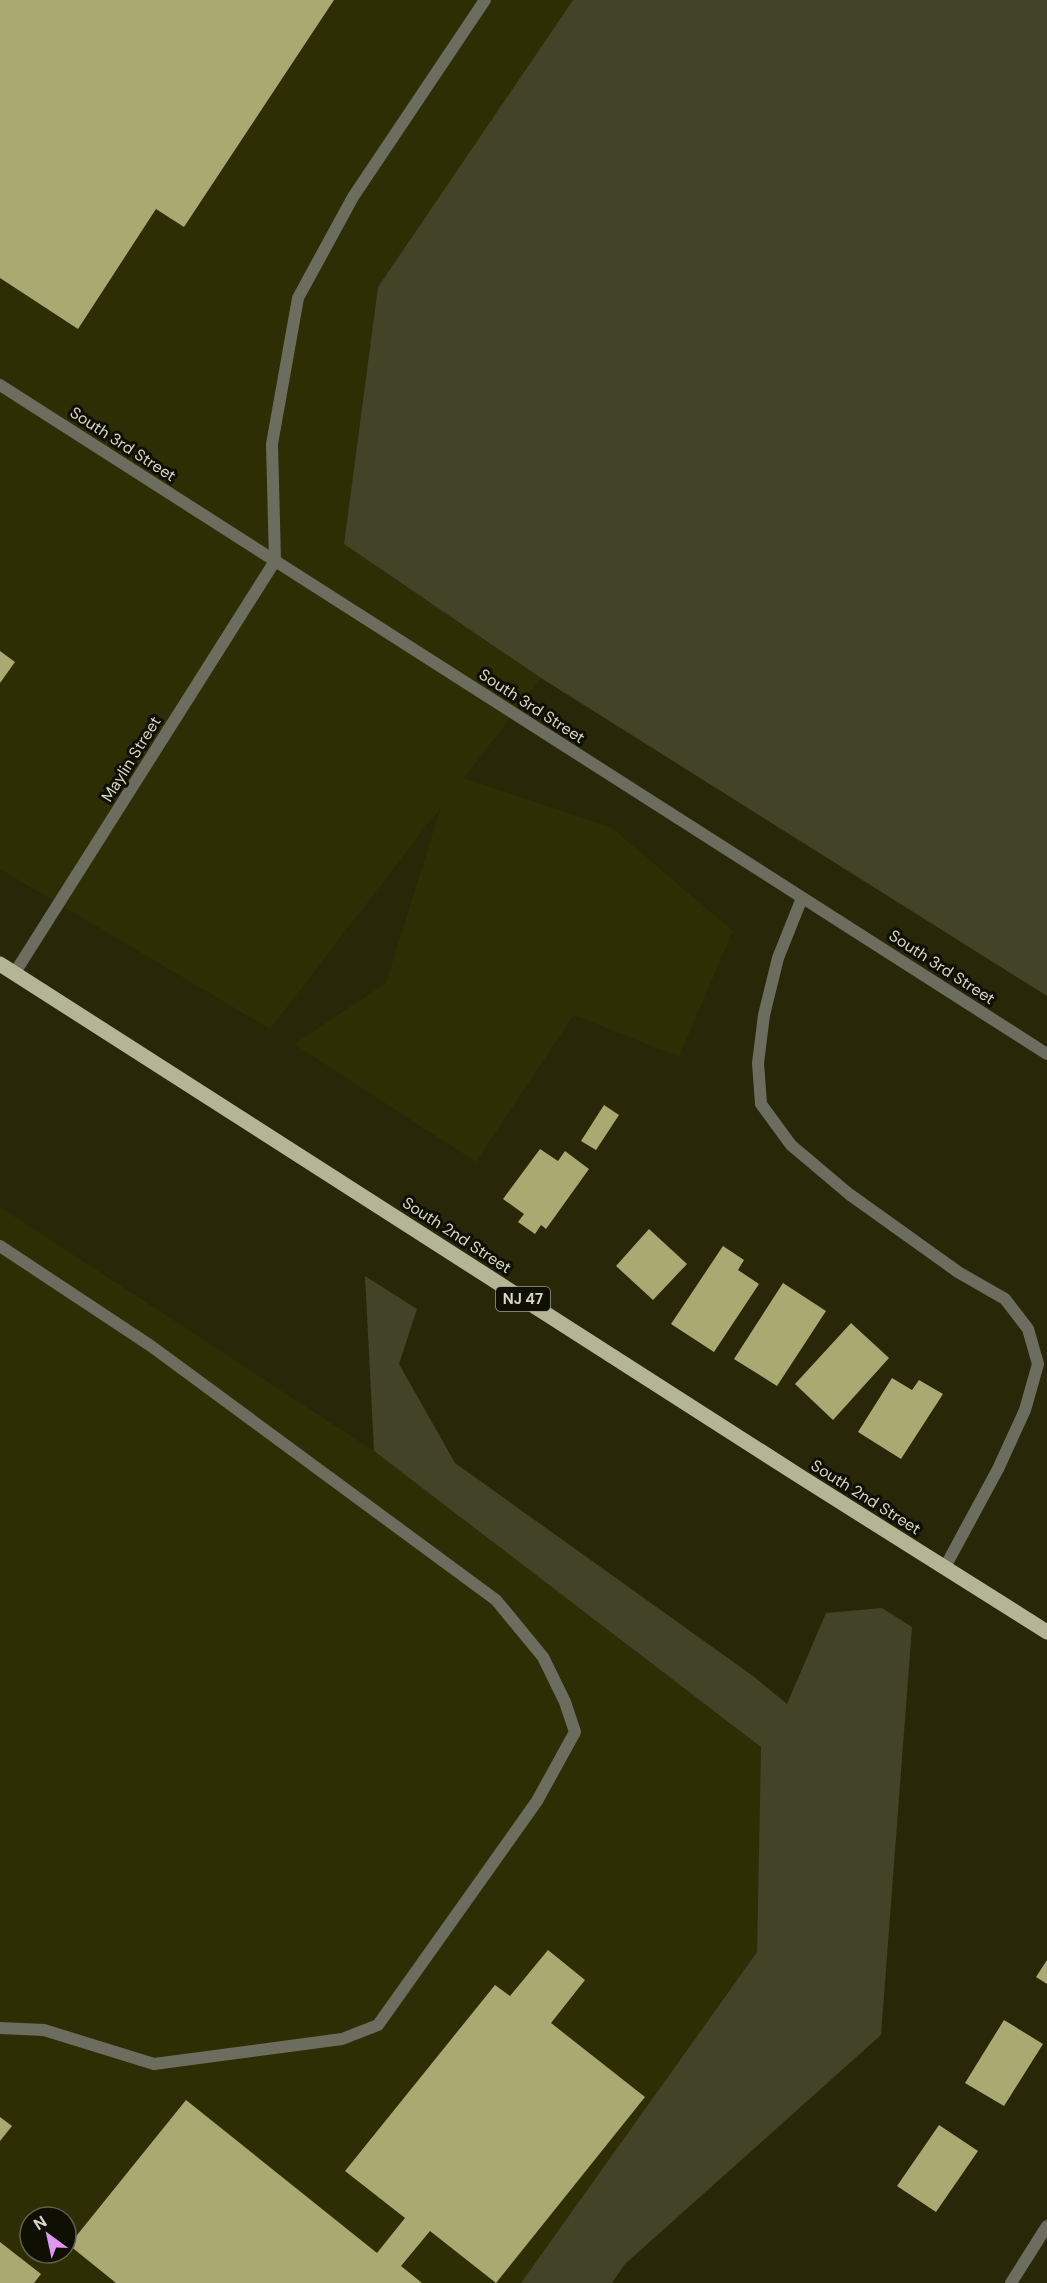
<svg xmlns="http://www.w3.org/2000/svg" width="1047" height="2283" font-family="'DM Sans',sans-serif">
	<rect width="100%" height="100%" fill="#282708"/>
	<g fill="#2e2e05" fill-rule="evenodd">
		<path d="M 0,0 L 573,0 L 378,287 L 344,544 L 541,678 L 464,778 L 612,828 L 733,931 L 679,1057 L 574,1015 L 476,1162 L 294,1044 L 386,983 L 441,807 L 270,1029 L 0,869 Z"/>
		<path d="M 0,1207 L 374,1451 L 761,1747 L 757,1952 L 521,2283 L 0,2283 ZM 30,2217 L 66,2217 L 66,2253 L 30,2253 Z"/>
	</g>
	<g fill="#434327">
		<path d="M 573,0 L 1047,0 L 1047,996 L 541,678 L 344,544 L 378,287 Z"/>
		<path d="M 365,1276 L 417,1309 L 399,1364 L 455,1463 L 753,1676 L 787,1704 L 826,1613 L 882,1608 L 912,1627 L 881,2035 L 625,2264 L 612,2283 L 521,2283 L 757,1952 L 761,1747 L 374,1451 Z"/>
	</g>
	<g fill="#a9a972">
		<path d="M 0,0 L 334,0 L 184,227 L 156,209 L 78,329 L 0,278 Z"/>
		<path d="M 0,651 L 15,662 L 0,683 Z"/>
		<path d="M 604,1105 L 619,1115 L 596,1150 L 581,1141 Z"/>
		<path d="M 540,1149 L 558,1161 L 565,1151 L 589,1169 L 546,1229 L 541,1225 L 535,1234 L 518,1222 L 524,1214 L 503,1199 Z"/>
		<path d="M 649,1229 L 687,1264 L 653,1300 L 616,1266 Z"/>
		<path d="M 723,1246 L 744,1260 L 738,1270 L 759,1284 L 714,1352 L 671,1324 Z"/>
		<path d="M 783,1283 L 826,1311 L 777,1386 L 734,1359 Z"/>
		<path d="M 851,1323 L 889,1358 L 833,1420 L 795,1384 Z"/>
		<path d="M 892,1378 L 912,1390 L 919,1380 L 943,1394 L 901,1459 L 858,1432 Z"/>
		<path d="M 548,1950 L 585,1980 L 551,2023 L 645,2097 L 496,2283 L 430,2231 L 401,2266 L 422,2283 L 116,2283 L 69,2245 L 186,2100 L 377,2253 L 405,2218 L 345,2171 L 495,1985 L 510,1996 Z"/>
		<path d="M 1047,1960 L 1047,1984 L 1036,1977 Z"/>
		<path d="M 1004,2020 L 1043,2044 L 1004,2106 L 965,2083 Z"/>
		<path d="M 0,2117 L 12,2126 L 0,2141 Z"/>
		<path d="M 939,2125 L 978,2151 L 936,2212 L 897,2186 Z"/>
		<path d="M 0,2242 L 41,2274 L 34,2283 L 0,2283 Z"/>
	</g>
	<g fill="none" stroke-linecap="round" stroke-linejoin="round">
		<g stroke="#6c6d5f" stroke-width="12">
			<path d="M 275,561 L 272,444 L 298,298 L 353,197 L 485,0"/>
			<path d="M 802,898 L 778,958 L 764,1015 L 758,1063 L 761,1104 L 791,1145 L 849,1194 L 958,1272 L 1005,1299 L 1028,1329 L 1038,1364 L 1025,1410 L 998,1469 L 945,1567"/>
			<path d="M 0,1246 L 151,1346 L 496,1600 L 543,1657 L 565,1702 L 575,1732 L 537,1801 L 378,2025 L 342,2039 L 154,2064 L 44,2030 L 0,2028"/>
		</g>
		<g stroke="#6c6d5f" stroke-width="12">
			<path d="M 0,385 L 1047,1054"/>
			<path d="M 14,974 L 275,561"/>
			<path d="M 1011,2283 L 1047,2226"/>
		</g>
		<path stroke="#b4b497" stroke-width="15" d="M 0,964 L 801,1477 L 1047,1632"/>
	</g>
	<g text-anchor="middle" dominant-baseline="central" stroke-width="6" stroke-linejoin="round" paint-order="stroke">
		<rect fill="#0f0f04" stroke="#9b9b8c" stroke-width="1.5" x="496" y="1287" width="54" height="24" rx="4.5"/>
		<g font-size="15" font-weight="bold" fill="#d7d7c6">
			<text x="523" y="1299">NJ 47</text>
		</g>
		<g font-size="16" fill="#d7d7c6" stroke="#0f0f04">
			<text transform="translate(123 444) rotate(33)">South 3rd Street</text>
			<text transform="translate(532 706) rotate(33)">South 3rd Street</text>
			<text transform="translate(131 759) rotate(-58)">Maylin Street</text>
			<text transform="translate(942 967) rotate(33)">South 3rd Street</text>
			<text transform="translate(457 1235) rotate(33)">South 2nd Street</text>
			<text transform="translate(866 1497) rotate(32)">South 2nd Street</text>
		</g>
	</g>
	<g transform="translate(48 2235) rotate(327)"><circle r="28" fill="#0f0f04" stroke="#5f5f52" stroke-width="1.5"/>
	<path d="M0-4.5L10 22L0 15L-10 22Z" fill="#de98f2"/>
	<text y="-9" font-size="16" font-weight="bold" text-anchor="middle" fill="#d7d7c6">N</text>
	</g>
</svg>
